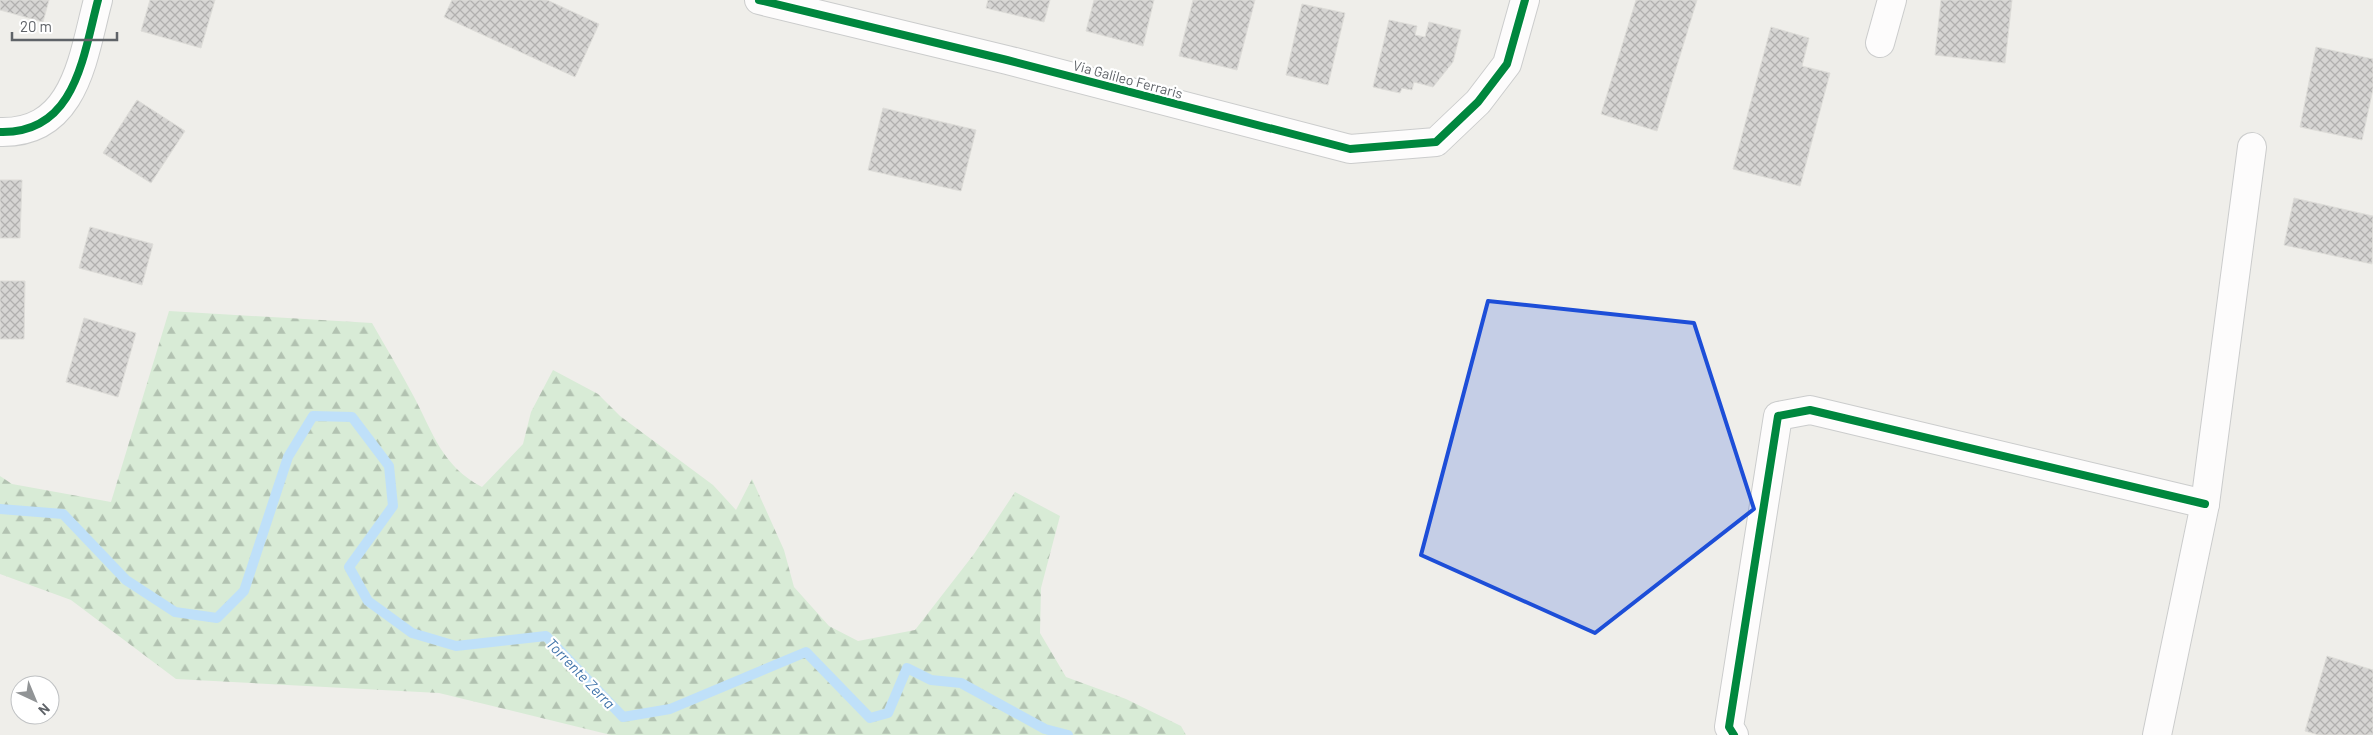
<svg xmlns="http://www.w3.org/2000/svg" width="2373" height="735" font-family="Barlow,sans-serif">
	<defs>
		<pattern id="forest-firs" width="22" height="20" patternUnits="userSpaceOnUse" patternTransform="scale(1.25)"><rect width="22" height="20" fill="#d8ebd6"/><path d="M5 1l3.5 6h-7zM16 11l3.5 6h-7z" fill="#b2c2b1"/></pattern>
		<pattern id="building-cross-hatch" width="8" height="8" patternUnits="userSpaceOnUse" patternTransform="scale(1.25)"><rect width="8" height="8" fill="#d6d5d3"/><path d="M0 0l8 8M0 8l8-8" fill="none" stroke="#b1b0af"/></pattern>
	</defs>
	<rect width="100%" height="100%" fill="#efeeea"/>
	<path fill="url(#forest-firs)" d="M 169,311 L 372,323 C 386,348 401,372 414,397 C 433,433 442,466 482,487 L 523,444 L 531,412 L 553,370 L 598,394 L 620,416 L 713,485 L 736,510 L 752,479 L 784,550 L 794,587 L 829,626 L 858,641 L 915,630 L 974,554 L 1015,492 L 1060,516 L 1041,588 L 1040,633 L 1066,677 L 1126,699 L 1181,726 L 1186,735 L 611,735 L 439,693 L 176,679 L 71,600 L 0,574 L 0,476 L 12,484 L 111,502 Z"/>
	<g fill="none" stroke-linecap="round" stroke-linejoin="round">
		<path stroke="#bfe0f9" stroke-width="10" d="M 0,509 L 63,514 L 126,580 L 175,612 L 217,618 L 244,591 L 288,457 L 313,416 L 352,417 L 389,466 L 393,506 L 349,567 L 368,601 L 412,633 L 456,646 L 546,636 L 623,717 L 670,709 L 806,652 L 870,718 L 888,713 L 907,668 L 931,680 L 961,683 L 1045,729 L 1068,735"/>
	</g>
	<g fill="url(#building-cross-hatch)" stroke="#deddd9">
		<path d="M 0,0 L 49,0 L 43,22 L 0,10 Z"/>
		<path d="M 150,0 L 215,0 L 201,48 L 141,31 Z"/>
		<path d="M 452,0 L 547,0 L 599,24 L 575,77 L 444,17 Z"/>
		<path d="M 988,0 L 1050,0 L 1044,22 L 986,8 Z"/>
		<path d="M 1094,0 L 1154,0 L 1143,46 L 1086,31 Z"/>
		<path d="M 1193,0 L 1255,0 L 1237,70 L 1179,56 Z"/>
		<path d="M 1636,0 L 1697,0 L 1657,131 L 1601,114 Z"/>
		<path d="M 1941,0 L 2012,0 L 2005,63 L 1935,55 Z"/>
		<path d="M 1302,4 L 1345,13 L 1328,85 L 1286,75 Z"/>
		<path d="M 1389,20 L 1417,26 L 1415,35 L 1425,37 L 1429,22 L 1461,30 L 1453,62 L 1433,87 L 1414,82 L 1412,90 L 1402,88 L 1400,93 L 1373,87 Z"/>
		<path d="M 1771,27 L 1809,38 L 1802,66 L 1830,73 L 1800,186 L 1733,169 Z"/>
		<path d="M 2316,47 L 2373,59 L 2373,89 L 2362,140 L 2300,127 Z"/>
		<path d="M 137,100 L 185,131 L 151,183 L 103,153 Z"/>
		<path d="M 883,108 L 976,130 L 961,191 L 868,170 Z"/>
		<path d="M 0,180 L 22,180 L 20,238 L 0,238 Z"/>
		<path d="M 2294,198 L 2373,216 L 2372,264 L 2284,245 Z"/>
		<path d="M 90,227 L 153,244 L 142,285 L 79,268 Z"/>
		<path d="M 0,281 L 25,281 L 24,339 L 0,339 Z"/>
		<path d="M 84,318 L 136,333 L 118,397 L 66,382 Z"/>
		<path d="M 2327,656 L 2373,670 L 2373,735 L 2319,735 L 2305,731 Z"/>
	</g>
	<g fill="none" stroke-linecap="round" stroke-linejoin="round">
		<g stroke="#cbcccc" stroke-width="30">
			<g id="street">
				<path d="M 759,0 L 1007,60 L 1350,149 L 1436,142 L 1478,102 L 1507,64 L 1525,0"/>
				<path d="M 1880,43 L 1892,0"/>
				<path d="M 0,132 C 76,134 83,56 98,0"/>
				<path d="M 1734,735 L 1729,727 L 1778,416 L 1810,410 L 2205,504"/>
				<path d="M 2157,735 L 2205,504 L 2252,147"/>
			</g>
		</g>
		<use href="#street" stroke="#fdfcfc" stroke-width="28"/>
		<g stroke="#fff" stroke-width="11">
			<g id="cycleway">
				<path d="M 759,0 L 1007,60 L 1350,149 L 1436,142 L 1478,102 L 1507,64 L 1525,0"/>
				<path d="M 0,132 C 76,134 83,56 98,0"/>
				<path d="M 1734,735 L 1729,727 L 1778,416 L 1810,410 L 2205,504"/>
			</g>
		</g>
		<use href="#cycleway" stroke="#00873e" stroke-width="8"/>
	</g>
	<path fill="#1d4ed8" fill-opacity="0.2" stroke="#1d4ed8" stroke-width="4" stroke-linejoin="round" d="M 1488,301 L 1694,323 L 1754,509 L 1595,633 L 1421,555 Z"/>
	<g text-anchor="middle" dominant-baseline="central" stroke-width="4.5" stroke-linejoin="round" paint-order="stroke">
		<g font-size="14" fill="#5f6368" stroke="#fff">
			<text transform="translate(1128 79) rotate(15)">Via Galileo Ferraris</text>
		</g>
		<g font-size="15" font-style="italic" fill="#4174aa" stroke="#fff">
			<text transform="translate(581 673) rotate(46)">Torrente Zerra</text>
		</g>
	</g>
	<g transform="translate(35 700) rotate(136)"><circle r="24" fill="#ffffff" stroke="#bfc1c3"/>
	<path d="M0-4L9 19L0 12L-9 19Z" fill="#919496"/>
	<text y="-8" font-size="14" font-weight="bold" text-anchor="middle" fill="#5f6368">N</text>
	</g>
	<path d="M12 32v8h105v-8" fill="none" stroke="#5f6368" stroke-width="2.5"/>
	<text x="20" y="32" font-size="15" fill="#5f6368" stroke="#ffffff" stroke-width="4" paint-order="stroke">20 m</text>
</svg>
